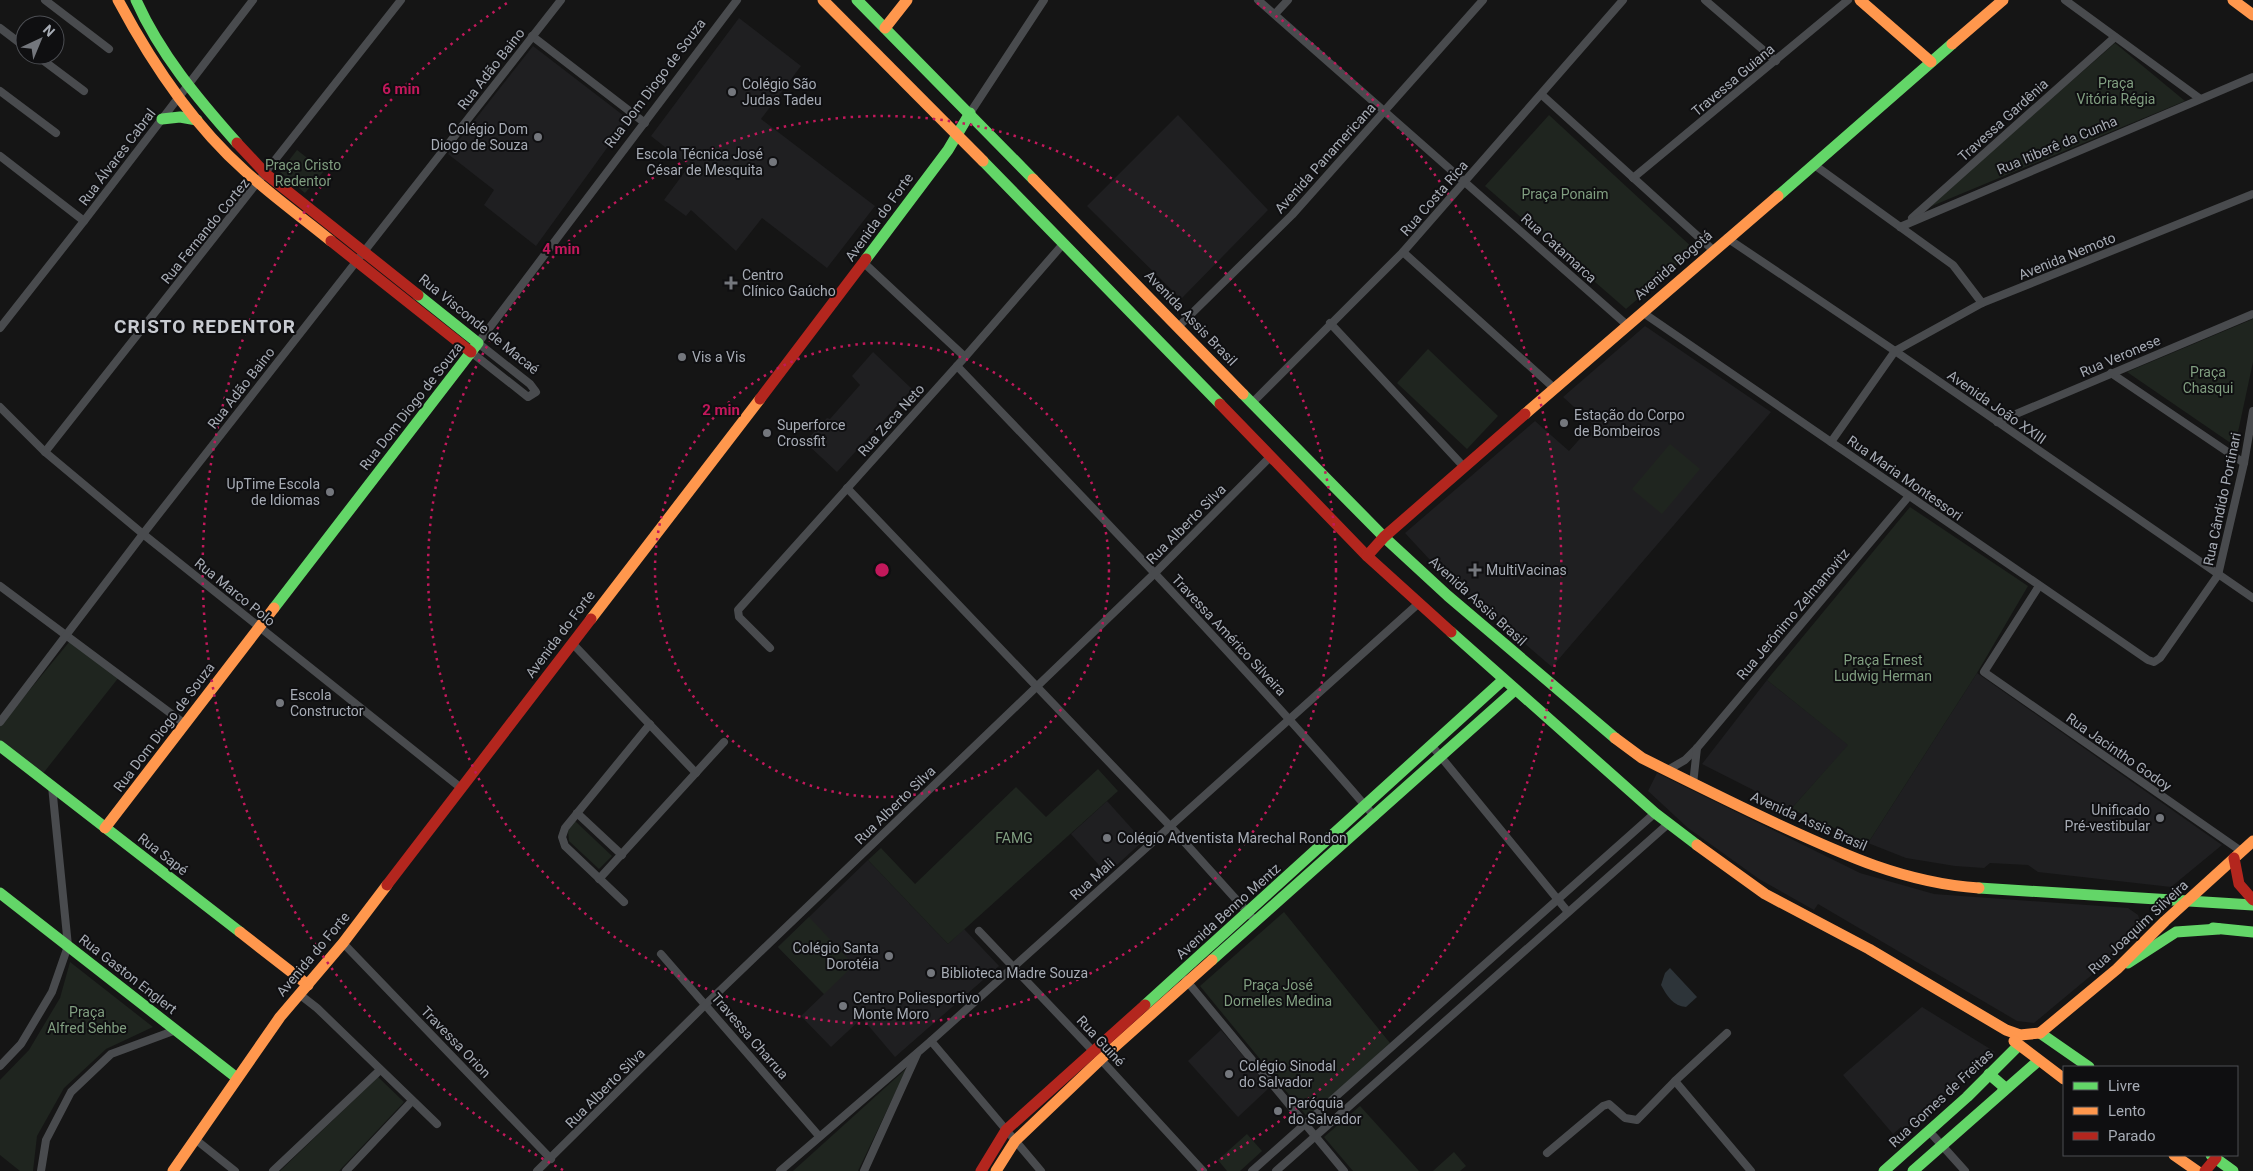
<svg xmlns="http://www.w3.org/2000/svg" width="2253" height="1171" font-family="Roboto,sans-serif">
	<rect width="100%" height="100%" fill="#151515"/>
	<g fill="#1f1f21">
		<path d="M 739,18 L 801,66 L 761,119 L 875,206 L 827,268 L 762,218 L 736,251 L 691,210 L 686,216 L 664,200 L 689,166 L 651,136 Z"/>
		<path d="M 533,46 L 628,119 L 536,246 L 484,205 L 494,190 L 448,154 Z"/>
		<path d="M 1178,115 L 1268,210 L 1181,299 L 1087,206 Z"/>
		<path d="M 1645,326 L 1771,412 L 1552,667 L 1443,574 L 1405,533 L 1535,421 L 1569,451 L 1593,424 L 1563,397 Z"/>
		<path d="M 873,352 L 912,389 L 837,472 L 805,442 L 827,418 L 830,419 L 860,385 L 852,376 Z"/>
		<path d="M 1977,673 L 2222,845 L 2171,887 L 2038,872 L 2028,865 L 1990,863 L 1984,868 L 1955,866 L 1906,858 L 1868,843 Z"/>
		<path d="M 1767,680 L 1849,745 L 1791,809 L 1702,764 Z"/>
		<path d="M 1657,773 L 1860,873 L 1934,894 L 2128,908 L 2138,915 L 2142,927 L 2141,934 L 2034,1023 L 2017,1021 L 1818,904 L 1814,910 L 1759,879 L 1688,828 L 1648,791 Z"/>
		<path d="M 1107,801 L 1143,841 L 1107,874 L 1071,834 Z"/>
		<path d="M 868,860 L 948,944 L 964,929 L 999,966 L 895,1057 L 862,1018 L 831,1047 L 801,1016 L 824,994 L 778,947 Z"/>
		<path d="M 1922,1007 L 1995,1052 L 1933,1108 L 1904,1130 L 1901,1127 L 1893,1134 L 1843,1075 Z"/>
		<path d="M 1221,1030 L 1270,1087 L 1238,1117 L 1188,1061 Z"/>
	</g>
	<g fill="#1f251f">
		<path d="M 2115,43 L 2185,101 L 1927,208 Z"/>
		<path d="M 1549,115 L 1695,250 L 1626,309 L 1485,186 Z"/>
		<path d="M 297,150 L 324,171 L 305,193 L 280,172 Z"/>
		<path d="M 2253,319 L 2253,362 L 2235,446 L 2127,372 Z"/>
		<path d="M 1428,349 L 1498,416 L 1467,449 L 1397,383 Z"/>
		<path d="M 1670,444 L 1700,469 L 1662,514 L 1632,489 Z"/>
		<path d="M 1910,507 L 2028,586 L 1977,673 L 1868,843 L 1791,809 L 1848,745 L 1767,680 Z"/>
		<path d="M 70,641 L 119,677 L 41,776 L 0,744 L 0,726 Z"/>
		<path d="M 1098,769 L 1118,791 L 948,944 L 868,860 L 881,848 L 915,884 L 1016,787 L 1046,817 Z"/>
		<path d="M 575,821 L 612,856 L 599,869 L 569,841 L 568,830 Z"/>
		<path d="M 1284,912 L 1390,1043 L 1309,1119 L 1200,986 Z"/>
		<path d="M 809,917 L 854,965 L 824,994 L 778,947 Z"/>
		<path d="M 70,962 L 153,1027 L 106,1049 L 64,1088 L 37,1136 L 33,1171 L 20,1171 L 0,1155 L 0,1080 L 29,1050 L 60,998 Z"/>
		<path d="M 907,1068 L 858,1171 L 793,1171 Z"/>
		<path d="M 378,1077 L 404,1102 L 339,1171 L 280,1171 Z"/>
		<path d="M 1360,1106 L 1419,1171 L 1353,1171 L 1324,1137 Z"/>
		<path d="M 1247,1134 L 1262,1151 L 1240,1171 L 1227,1171 L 1218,1160 Z"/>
		<path d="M 1454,1152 L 1466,1166 L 1460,1171 L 1433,1171 Z"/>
	</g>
	<path fill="#2d3439" d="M 1670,968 L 1697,997 L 1686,1007 C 1673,1006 1667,996 1661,985 L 1665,973 Z"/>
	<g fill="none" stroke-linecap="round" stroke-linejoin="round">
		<g stroke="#494b4e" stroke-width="8">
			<path d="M 45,0 L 109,49"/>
			<path d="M 1258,0 L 1627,325"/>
			<path d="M 1705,0 L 1776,61"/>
			<path d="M 2065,0 L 2199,98"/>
			<path d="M 1275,14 L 1288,0"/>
			<path d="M 0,28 L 25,47"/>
			<path d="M 532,36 L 645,123"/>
			<path d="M 36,55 L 84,91"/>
			<path d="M 0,91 L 56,133"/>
			<path d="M 1542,95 L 1713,250"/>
			<path d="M 970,113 L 1044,0"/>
			<path d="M 0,156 L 84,221"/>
			<path d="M 1813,164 L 1953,265 L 1982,303"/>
			<path d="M 1633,178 L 1848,0"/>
			<path d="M 1912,218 L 2115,37"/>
			<path d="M 1900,227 L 2253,77"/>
			<path d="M 1727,238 L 1895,351 L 2253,598"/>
			<path d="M 1403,252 L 1554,388"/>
			<path d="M 864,263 L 965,357"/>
			<path d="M 1642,312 L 2148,660 L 2154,662 L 2160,658 L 2218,575 L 2244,463 L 2253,411"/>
			<path d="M 1330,323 L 1464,467"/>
			<path d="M 1179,326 L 1292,215 L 1483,0"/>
			<path d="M 0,328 L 84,221 L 253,0"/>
			<path d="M 471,352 L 528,397 L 536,392 L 530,384 L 478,343 L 737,0"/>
			<path d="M 957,366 C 1099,514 1241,661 1375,817"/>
			<path d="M 2111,373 L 2244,463"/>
			<path d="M 1253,402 L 1403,252 L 1623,0"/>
			<path d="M 0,407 L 45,452 L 143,534 L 461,788"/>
			<path d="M 1997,422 L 2253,314"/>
			<path d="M 1831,442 L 1895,351 L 1982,303 L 2253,194"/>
			<path d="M 45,452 L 401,0"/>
			<path d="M 847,488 L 1170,826 L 1251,916"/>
			<path d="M 0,586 L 185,724"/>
			<path d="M 2039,586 L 1984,672 L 2241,851"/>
			<path d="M 572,643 L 696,773"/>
			<path d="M 770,648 L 739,617 L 738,610 L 965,357 L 1063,244"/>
			<path d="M 0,722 L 143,534 L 561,0"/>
			<path d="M 1432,746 L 1568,912"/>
			<path d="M 1666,771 L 1685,760 L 1697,748 L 1909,496"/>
			<path d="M 1693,784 L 1697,748"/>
			<path d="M 577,813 L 622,855"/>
			<path d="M 599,879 L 724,742"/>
			<path d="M 624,902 L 565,846 L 562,837 L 565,828 L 650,724"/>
			<path d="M 979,931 L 1093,1051 L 1203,1171"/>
			<path d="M 343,943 L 551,1159"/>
			<path d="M 661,954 L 819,1136"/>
			<path d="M 1186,980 L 1344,1171"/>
			<path d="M 299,994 L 317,1008 L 437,1124"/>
			<path d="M 931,1041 L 1041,1171"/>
			<path d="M 0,1066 L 21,1044 L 52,992 L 68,946 L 52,786"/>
			<path d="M 1675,1081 L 1751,1171"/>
			<path d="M 1929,1131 L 1965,1171"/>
			<path d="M 195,1139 L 235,1171"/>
			<path d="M 1547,1153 L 1603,1106 L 1609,1104 L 1625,1118 L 1637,1120 L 1675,1081 L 1727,1033"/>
			<path d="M 41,1171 L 46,1140 L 71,1092 L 111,1054 L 176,1030"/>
			<path d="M 273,1171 L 380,1070"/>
			<path d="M 346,1171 L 412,1101"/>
			<path d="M 537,1171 L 706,1004 L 1155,573 L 1270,457"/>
			<path d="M 780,1171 L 931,1041 L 1419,603"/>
			<path d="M 864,1171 L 917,1054"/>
			<path d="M 1252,1171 L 1655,813"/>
			<path d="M 1276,1171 L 1668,824"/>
		</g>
		<g stroke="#63d668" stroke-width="11">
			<path d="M 136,0 C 160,54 198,99 237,143"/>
			<path d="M 857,0 L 1033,179"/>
			<path d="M 162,119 L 180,117 L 197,120"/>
			<path d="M 983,161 L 1220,404"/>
			<path d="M 1778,196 L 1952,44"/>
			<path d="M 866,259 L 948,150 L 970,113"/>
			<path d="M 1243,394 L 1384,537 L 1448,596 L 1615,738"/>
			<path d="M 274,608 L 478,343 L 418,295"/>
			<path d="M 1451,632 L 1655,813 L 1697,845"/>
			<path d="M 0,746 L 240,932"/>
			<path d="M 1979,888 L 2253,905"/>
			<path d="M 0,893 L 237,1078"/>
			<path d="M 2213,928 L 2253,932"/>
			<path d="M 1212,960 L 1515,690"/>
			<path d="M 2128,963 L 2176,932 L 2219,929"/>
			<path d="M 1145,1005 L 1503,680"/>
			<path d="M 2040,1033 L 2089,1067"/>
			<path d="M 1989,1074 L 2003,1086 L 2003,1091"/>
			<path d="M 2211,1155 L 2233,1171"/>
			<path d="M 1884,1171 L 1967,1097 L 2018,1046"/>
			<path d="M 1913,1171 L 2038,1061"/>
		</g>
		<g stroke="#ff974d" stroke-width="11">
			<path d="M 118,0 C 151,62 192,124 245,171 C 272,196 303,218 331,241"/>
			<path d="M 823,0 L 983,161"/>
			<path d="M 1860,0 L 1931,62"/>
			<path d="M 2233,0 L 2253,15"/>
			<path d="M 885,28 L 907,0"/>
			<path d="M 1952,44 L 2003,0"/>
			<path d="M 1033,179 L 1243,394"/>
			<path d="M 1525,414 L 1778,196"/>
			<path d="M 591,619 L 760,399"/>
			<path d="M 1615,738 L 1642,758 C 1686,780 1730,802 1775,823 C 1842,854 1904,883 1979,888"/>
			<path d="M 105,828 L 274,608"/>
			<path d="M 1697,845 L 1765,894 L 1869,949 L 2006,1030 L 2020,1035 L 2040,1033"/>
			<path d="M 240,932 L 308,985"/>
			<path d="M 2040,1033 L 2117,969 L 2165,921 L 2253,841"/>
			<path d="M 2014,1041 L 2064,1079"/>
			<path d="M 2174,1155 L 2197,1171"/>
			<path d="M 173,1171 L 280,1017 L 343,943 L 387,885"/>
			<path d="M 996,1171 L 1015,1141 L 1101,1059 L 1212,960"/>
		</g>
		<g stroke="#b3261e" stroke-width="11">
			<path d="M 237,143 L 266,174 L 418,295"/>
			<path d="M 331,241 L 471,352"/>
			<path d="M 760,399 L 866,259"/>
			<path d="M 1220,404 L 1367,556 L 1451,632"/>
			<path d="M 1367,556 L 1384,537 L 1525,414"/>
			<path d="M 2234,858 L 2239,884 L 2253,900"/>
			<path d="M 387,885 L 591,619"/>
			<path d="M 981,1171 L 1006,1130 L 1145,1005"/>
			<path d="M 2205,1171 L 2216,1158"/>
		</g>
	</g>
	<g fill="none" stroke="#c2185b" stroke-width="2.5" stroke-dasharray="2.5 5">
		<circle cx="882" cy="570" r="227"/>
		<circle cx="882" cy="570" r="454"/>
		<path d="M563 1170A680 680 0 0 1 507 3M1257 3A680 680 0 0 1 1201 1170"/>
	</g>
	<g fill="#74777d" stroke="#0f0f11" stroke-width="2">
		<circle cx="732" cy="92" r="5"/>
		<circle cx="538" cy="137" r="5"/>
		<circle cx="773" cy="162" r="5"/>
		<path d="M728.5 275.5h5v5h5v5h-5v5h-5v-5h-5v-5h5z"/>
		<circle cx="682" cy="357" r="5"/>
		<circle cx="1564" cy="423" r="5"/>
		<circle cx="767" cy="433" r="5"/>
		<circle cx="330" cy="492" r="5"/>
		<path d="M1472.5 562.5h5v5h5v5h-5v5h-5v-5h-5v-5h5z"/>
		<circle cx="280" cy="703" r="5"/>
		<circle cx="2160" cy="818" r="5"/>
		<circle cx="1107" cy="838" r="5"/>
		<circle cx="889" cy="956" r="5"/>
		<circle cx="931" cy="973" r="5"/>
		<circle cx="843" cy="1006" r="5"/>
		<circle cx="1229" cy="1074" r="5"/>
		<circle cx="1278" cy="1111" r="5"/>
	</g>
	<g text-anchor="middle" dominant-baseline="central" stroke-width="4" stroke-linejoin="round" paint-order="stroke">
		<g font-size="14" fill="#a7acb5" stroke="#0f0f11">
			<text transform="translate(491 69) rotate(-52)">Rua Adão Baino</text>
			<text transform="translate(1733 80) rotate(-40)">Travessa Guiana</text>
			<text transform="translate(655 83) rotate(-53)">Rua Dom Diogo de Souza</text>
			<text transform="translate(2003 120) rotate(-42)">Travessa Gardênia</text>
			<text transform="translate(2057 145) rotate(-23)">Rua Itiberê da Cunha</text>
			<text transform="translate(117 157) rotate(-53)">Rua Álvares Cabral</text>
			<text transform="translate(1325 158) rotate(-48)">Avenida Panamericana</text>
			<text transform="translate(1434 198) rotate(-49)">Rua Costa Rica</text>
			<text transform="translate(879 217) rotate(-54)">Avenida do Forte</text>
			<text transform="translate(205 231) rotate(-51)">Rua Fernando Cortez</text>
			<text transform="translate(1559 248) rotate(42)">Rua Catamarca</text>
			<text transform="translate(2067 256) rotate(-22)">Avenida Nemoto</text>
			<text transform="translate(1673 265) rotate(-41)">Avenida Bogotá</text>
			<text transform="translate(1191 318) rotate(46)">Avenida Assis Brasil</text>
			<text transform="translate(479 324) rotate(39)">Rua Visconde de Macaé</text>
			<text transform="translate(2120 356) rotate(-23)">Rua Veronese</text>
			<text transform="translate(241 388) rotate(-52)">Rua Adão Baino</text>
			<text transform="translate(411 406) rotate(-52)">Rua Dom Diogo de Souza</text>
			<text transform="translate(1997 407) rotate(35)">Avenida João XXIII</text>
			<text transform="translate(891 420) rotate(-48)">Rua Zeca Neto</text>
			<text transform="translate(1905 478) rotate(35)">Rua Maria Montessori</text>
			<text transform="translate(2222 499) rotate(-78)">Rua Cândido Portinari</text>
			<text transform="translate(1186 524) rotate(-45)">Rua Alberto Silva</text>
			<text transform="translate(235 592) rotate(39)">Rua Marco Polo</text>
			<text transform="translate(1478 601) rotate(42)">Avenida Assis Brasil</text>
			<text transform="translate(1793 614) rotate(-50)">Rua Jerônimo Zelmanovitz</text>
			<text transform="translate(560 634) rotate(-53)">Avenida do Forte</text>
			<text transform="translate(1229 635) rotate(47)">Travessa Américo Silveira</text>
			<text transform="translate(164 727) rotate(-53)">Rua Dom Diogo de Souza</text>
			<text transform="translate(2119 752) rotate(35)">Rua Jacintho Godoy</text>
			<text transform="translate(895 805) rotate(-44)">Rua Alberto Silva</text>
			<text transform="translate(1809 821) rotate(24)">Avenida Assis Brasil</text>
			<text transform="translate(163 854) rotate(38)">Rua Sapé</text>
			<text transform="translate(1092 879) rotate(-42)">Rua Mali</text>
			<text transform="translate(1228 911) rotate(-42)">Avenida Benno Mentz</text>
			<text transform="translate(2138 927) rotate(-43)">Rua Joaquim Silveira</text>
			<text transform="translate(313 954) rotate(-50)">Avenida do Forte</text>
			<text transform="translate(128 974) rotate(38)">Rua Gaston Englert</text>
			<text transform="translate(750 1036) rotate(49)">Travessa Charrua</text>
			<text transform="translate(1101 1041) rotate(47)">Rua Guiné</text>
			<text transform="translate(456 1042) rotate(46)">Travessa Orion</text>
			<text transform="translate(605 1088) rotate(-45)">Rua Alberto Silva</text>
			<text transform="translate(1941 1098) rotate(-43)">Rua Gomes de Freitas</text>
		</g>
		<g font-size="14" fill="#809e80" stroke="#0f0f11">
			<text x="2116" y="83">Praça<tspan x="2116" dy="16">Vitória Régia</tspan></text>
			<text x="303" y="165">Praça Cristo<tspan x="303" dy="16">Redentor</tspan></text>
			<text x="1565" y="194">Praça Ponaim</text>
			<text x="2208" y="372">Praça<tspan x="2208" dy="16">Chasqui</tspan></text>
			<text x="1883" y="660">Praça Ernest<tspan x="1883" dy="16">Ludwig Herman</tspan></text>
			<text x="1014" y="838">FAMG</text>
			<text x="1278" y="985">Praça José<tspan x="1278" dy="16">Dornelles Medina</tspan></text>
			<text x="87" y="1012">Praça<tspan x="87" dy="16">Alfred Sehbe</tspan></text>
		</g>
		<g font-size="14" fill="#a7acb5" stroke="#0f0f11" text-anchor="start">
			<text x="742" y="84">Colégio São<tspan x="742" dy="16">Judas Tadeu</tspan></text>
			<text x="528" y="129" text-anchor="end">Colégio Dom<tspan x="528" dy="16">Diogo de Souza</tspan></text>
			<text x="763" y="154" text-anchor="end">Escola Técnica José<tspan x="763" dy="16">César de Mesquita</tspan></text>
			<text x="742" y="275">Centro<tspan x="742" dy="16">Clínico Gaúcho</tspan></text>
			<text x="692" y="357">Vis a Vis</text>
			<text x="1574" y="415">Estação do Corpo<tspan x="1574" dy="16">de Bombeiros</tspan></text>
			<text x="777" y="425">Superforce<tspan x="777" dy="16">Crossfit</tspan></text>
			<text x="320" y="484" text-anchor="end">UpTime Escola<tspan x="320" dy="16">de Idiomas</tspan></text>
			<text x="1486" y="570">MultiVacinas</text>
			<text x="290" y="695">Escola<tspan x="290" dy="16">Constructor</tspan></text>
			<text x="2150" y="810" text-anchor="end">Unificado<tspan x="2150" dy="16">Pré-vestibular</tspan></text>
			<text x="1117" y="838">Colégio Adventista Marechal Rondon</text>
			<text x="879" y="948" text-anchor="end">Colégio Santa<tspan x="879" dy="16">Dorotéia</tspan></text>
			<text x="941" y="973">Biblioteca Madre Souza</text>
			<text x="853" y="998">Centro Poliesportivo<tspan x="853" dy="16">Monte Moro</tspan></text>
			<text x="1239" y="1066">Colégio Sinodal<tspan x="1239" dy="16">do Salvador</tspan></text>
			<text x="1288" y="1103">Paróquia<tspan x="1288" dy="16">do Salvador</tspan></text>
		</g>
		<g font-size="19" font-weight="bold" letter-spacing="1" fill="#c8cbd1" stroke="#0f0f11">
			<text x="205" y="326">CRISTO REDENTOR</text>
		</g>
	</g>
	<circle cx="882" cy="570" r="8" fill="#c2185b" stroke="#0f0f11" stroke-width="2.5"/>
	<g font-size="15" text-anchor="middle" font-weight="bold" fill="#c2185b" stroke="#0f0f11" stroke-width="4" stroke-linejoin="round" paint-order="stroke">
		<text x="401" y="94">6 min</text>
		<text x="561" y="254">4 min</text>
		<text x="721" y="415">2 min</text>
	</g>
	<rect x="2063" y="1066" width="175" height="90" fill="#0f0f11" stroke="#4c4e53"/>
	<rect x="2073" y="1082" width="25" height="8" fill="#63d668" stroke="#4c4e53"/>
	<text x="2108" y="1091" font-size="15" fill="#a7acb5">Livre</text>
	<rect x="2073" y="1107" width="25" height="8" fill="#ff974d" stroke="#4c4e53"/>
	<text x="2108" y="1116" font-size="15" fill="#a7acb5">Lento</text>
	<rect x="2073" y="1132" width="25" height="8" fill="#b3261e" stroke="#4c4e53"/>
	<text x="2108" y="1141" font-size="15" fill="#a7acb5">Parado</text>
	<g transform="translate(40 40) rotate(44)"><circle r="24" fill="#0f0f11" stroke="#4c4e53"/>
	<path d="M0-4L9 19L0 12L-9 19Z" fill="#74777d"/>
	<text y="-8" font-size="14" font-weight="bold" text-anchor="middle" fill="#a7acb5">N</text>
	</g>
</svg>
